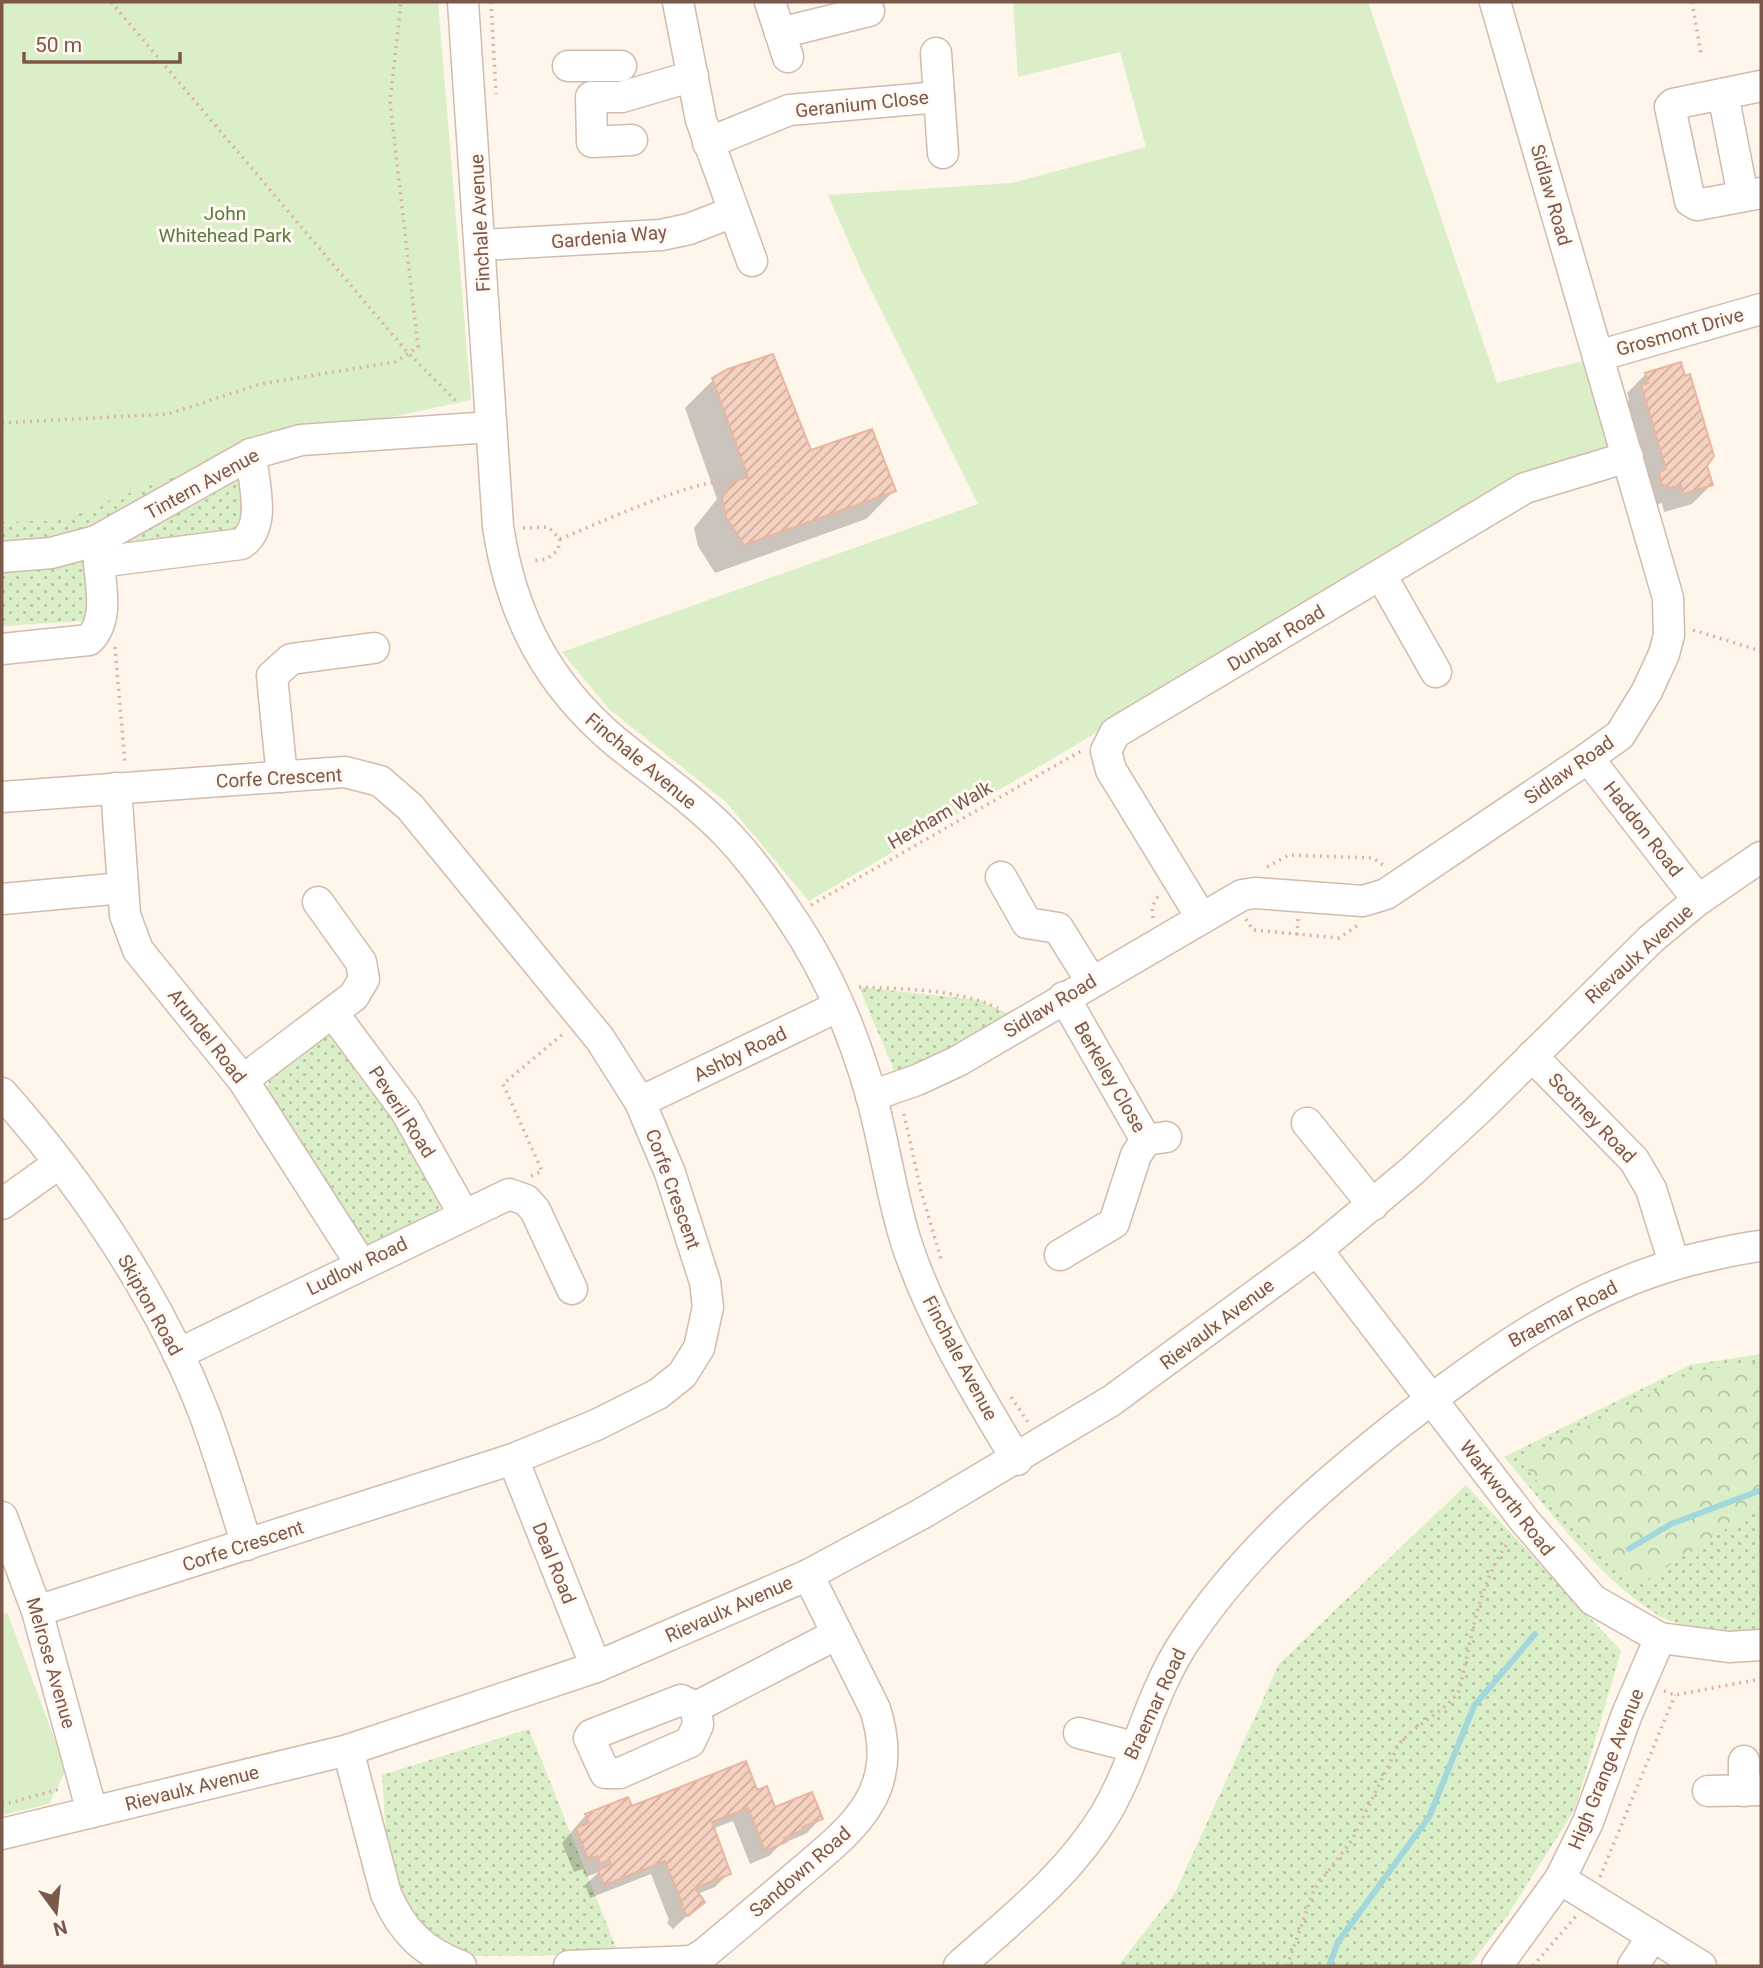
<svg xmlns="http://www.w3.org/2000/svg" width="1763" height="1968" font-family="Roboto,sans-serif">
	<defs>
		<pattern id="grass-dots" width="8" height="8" patternUnits="userSpaceOnUse" patternTransform="scale(1.75)"><rect width="8" height="8" fill="#daeec7"/><path d="M2 2h.1M6 6h.1" fill="none" stroke="#b6c4a4" stroke-width="1.8" stroke-linecap="round"/></pattern>
		<pattern id="forest-crowns" width="20" height="18" patternUnits="userSpaceOnUse" patternTransform="scale(1.75)"><rect width="20" height="18" fill="#daeec7"/><path d="M2 6a3 3 0 1 1 6 0M12 15a3 3 0 1 1 6 0" fill="none" stroke="#b6c4a4"/></pattern>
		<pattern id="building-hatch" width="6" height="6" patternUnits="userSpaceOnUse" patternTransform="scale(1.75)"><rect width="6" height="6" fill="#f5d1c0"/><path d="M-1 1l2-2M0 6l6-6M5 7l2-2" fill="none" stroke="#cbac9e"/></pattern>
	</defs>
	<rect width="100%" height="100%" fill="#fef5eb"/>
	<g fill="url(#grass-dots)">
		<path d="M 254,446 L 251,454 L 263,547 L 113,566 L 114,619 L 2,626 L 2,522 L 57,520 Z"/>
		<path d="M 859,987 L 979,1000 L 1013,1016 L 896,1075 Z"/>
		<path d="M 320,1031 L 340,1034 L 443,1191 L 437,1216 L 377,1247 L 360,1244 L 265,1098 L 272,1067 Z"/>
		<path d="M 1761,1354 L 1761,1631 C 1733,1632 1680,1630 1656,1614 C 1595,1575 1551,1511 1504,1457 L 1690,1365 Z"/>
		<path d="M 1466,1485 L 1621,1651 L 1575,1809 L 1505,1919 L 1469,1966 L 1118,1966 L 1175,1893 L 1279,1664 Z"/>
		<path d="M 529,1729 L 619,1955 L 470,1956 L 419,1933 L 388,1863 L 382,1775 Z"/>
	</g>
	<path fill="url(#forest-crowns)" d="M 1761,1362 L 1761,1506 L 1639,1585 L 1589,1547 L 1520,1460 L 1693,1372 Z"/>
	<g fill="#daeec7">
		<path d="M 2,2 L 438,2 L 471,400 L 255,446 L 57,520 L 2,522 Z"/>
		<path d="M 1013,2 L 1368,2 L 1497,383 L 1587,360 L 1609,451 L 1522,484 L 809,901 L 726,802 L 609,709 L 562,652 L 978,504 L 862,272 L 828,195 L 1012,183 L 1146,147 L 1120,52 L 1018,77 Z"/>
		<path d="M 7,1612 L 66,1770 L 49,1804 L 2,1815 L 2,1615 Z"/>
	</g>
	<g fill="#0003">
		<path d="M 1646,374 L 1705,465 L 1711,485 L 1692,504 L 1664,512 L 1662,503 L 1650,507 L 1623,406 L 1629,400 L 1627,393 Z"/>
		<path d="M 713,380 L 810,452 L 894,491 L 866,519 L 715,573 L 698,546 L 694,528 L 717,499 L 685,408 Z"/>
		<path d="M 756,1793 L 774,1809 L 821,1818 L 807,1833 L 780,1845 L 769,1856 L 750,1864 L 733,1821 L 712,1829 L 729,1873 L 715,1887 L 697,1894 L 702,1902 L 673,1929 L 667,1923 L 669,1920 L 651,1874 L 590,1898 L 585,1885 L 599,1872 L 586,1877 L 583,1869 L 574,1872 L 562,1843 L 586,1815 Z"/>
	</g>
	<g fill="none" stroke-linecap="round" stroke-linejoin="round">
		<g stroke="#a2d8dc" stroke-width="6">
			<path d="M 1629,1549 L 1671,1524 L 1761,1490"/>
			<path d="M 1329,1966 L 1338,1942 L 1429,1817 L 1474,1706 L 1535,1634"/>
		</g>
	</g>
	<g fill="url(#building-hatch)" stroke="#e9b69f" stroke-width="2">
		<path d="M 773,354 L 811,450 L 872,429 L 896,491 L 744,545 L 726,517 L 722,498 L 732,482 L 748,477 L 712,378 L 728,369 Z"/>
		<path d="M 1681,362 L 1685,376 L 1690,374 L 1714,456 L 1707,466 L 1713,485 L 1683,494 L 1681,485 L 1670,488 L 1662,485 L 1659,472 L 1666,469 L 1641,385 L 1648,383 L 1645,373 Z"/>
		<path d="M 746,1761 L 757,1790 L 767,1786 L 775,1807 L 812,1792 L 823,1819 L 802,1827 L 803,1830 L 784,1838 L 786,1842 L 765,1851 L 748,1808 L 712,1822 L 731,1874 L 695,1888 L 705,1902 L 688,1916 L 680,1907 L 683,1905 L 665,1861 L 604,1885 L 598,1870 L 611,1865 L 609,1860 L 600,1864 L 597,1856 L 588,1859 L 576,1828 L 589,1823 L 585,1814 L 628,1797 L 632,1806 Z"/>
	</g>
	<g fill="none" stroke-linecap="round" stroke-linejoin="round">
		<g stroke="#d2bbae" stroke-width="33">
			<g id="minor">
				<path d="M 463,2 L 498,526 C 511,615 547,684 616,742 C 653,772 693,799 726,833 C 750,858 771,887 790,916 C 827,970 853,1032 871,1095 C 885,1145 891,1196 907,1245 C 933,1322 975,1390 1017,1460"/>
				<path d="M 678,2 L 701,120 L 752,261"/>
				<path d="M 770,2 L 788,57"/>
				<path d="M 780,33 L 869,11"/>
				<path d="M 936,53 L 943,153"/>
				<path d="M 568,66 L 621,66"/>
				<path d="M 1761,86 L 1673,104 L 1670,107 L 1690,201 L 1697,205 L 1761,193"/>
				<path d="M 1723,94 L 1743,196"/>
				<path d="M 632,140 L 592,142 L 591,97 L 622,97 L 693,76"/>
				<path d="M 708,143 L 789,110 L 939,97"/>
				<path d="M 482,245 L 661,235 L 689,229 L 733,212"/>
				<path d="M 1598,356 L 1761,309"/>
				<path d="M 96,541 L 99,562 L 241,544 C 268,527 253,482 251,454"/>
				<path d="M 2,557 L 51,553 L 96,541 L 251,454 L 301,440 L 491,427"/>
				<path d="M 1381,575 L 1436,672"/>
				<path d="M 2,649 L 89,640 C 109,620 101,589 99,562"/>
				<path d="M 1588,758 L 1698,900"/>
				<path d="M 282,777 L 272,676 L 291,659 L 374,648"/>
				<path d="M 116,788 L 125,915 L 138,950 L 243,1080 L 361,1264"/>
				<path d="M 2,797 L 345,772 L 380,781 L 410,807 L 600,1039 L 640,1102 L 670,1173 L 705,1282 L 708,1307 L 699,1348 L 682,1375 L 658,1394 L 596,1425 L 513,1459 L 37,1611"/>
				<path d="M 1001,877 L 1027,923 L 1058,928 L 1091,981"/>
				<path d="M 2,899 L 123,888"/>
				<path d="M 1201,917 L 1111,770 L 1106,751 L 1115,733 L 1525,488 L 1628,457"/>
				<path d="M 1064,997 L 1146,1140 L 1166,1137"/>
				<path d="M 333,1013 L 405,1110 L 464,1215"/>
				<path d="M 1532,1056 L 1634,1160 L 1651,1189 L 1674,1263"/>
				<path d="M 243,1080 L 354,996 L 364,979 L 361,962 L 318,902"/>
				<path d="M 2,1093 C 84,1186 159,1297 204,1413 C 220,1456 233,1501 247,1545"/>
				<path d="M 871,1096 L 917,1080 L 958,1061 L 1242,895 L 1255,893 L 1363,901 L 1386,894 L 1588,758 L 1620,735 L 1647,691 L 1664,654 L 1669,635 L 1668,598 L 1495,2"/>
				<path d="M 640,1102 L 839,1006"/>
				<path d="M 1307,1123 L 1373,1205"/>
				<path d="M 2,1204 L 58,1164"/>
				<path d="M 1317,1250 L 1524,1520 L 1593,1600 L 1660,1638 L 1729,1647 L 1761,1645"/>
				<path d="M 1060,1255 L 1114,1223 L 1136,1155 L 1146,1140"/>
				<path d="M 178,1354 L 509,1194 L 526,1200 L 535,1210 L 572,1289"/>
				<path d="M 513,1459 L 596,1667"/>
				<path d="M 2,1517 L 37,1611 L 92,1812"/>
				<path d="M 681,1700 L 696,1707 L 698,1725 L 690,1742 L 620,1773 L 605,1773 L 589,1738 L 591,1735 Z"/>
				<path d="M 696,1707 L 837,1634"/>
				<path d="M 1079,1733 L 1134,1747"/>
				<path d="M 348,1750 L 386,1894 C 402,1931 423,1952 461,1966"/>
				<path d="M 1708,1791 L 1761,1790"/>
				<path d="M 1744,1791 L 1744,1761"/>
				<path d="M 2,1834 L 348,1750 L 596,1667 L 808,1575 L 923,1513 L 1111,1401 L 1317,1250 L 1412,1171 L 1478,1110 L 1651,939 L 1698,900 L 1761,857"/>
				<path d="M 1560,1879 L 1701,1966"/>
				<path d="M 569,1966 L 692,1961 L 705,1953 C 735,1928 765,1903 795,1877 C 853,1828 902,1793 875,1709 L 808,1575"/>
				<path d="M 959,1966 C 1012,1919 1069,1875 1106,1813 C 1137,1760 1149,1697 1183,1644 C 1243,1553 1318,1488 1403,1421 C 1497,1348 1593,1280 1712,1255 C 1728,1252 1745,1247 1761,1246"/>
				<path d="M 1497,1966 L 1560,1879 L 1588,1822 L 1627,1714 L 1660,1638"/>
				<path d="M 1633,1966 L 1652,1937"/>
			</g>
		</g>
		<g stroke="#dbb4a2" stroke-width="3.5" stroke-dasharray="2 5" stroke-linecap="butt">
			<path d="M 111,2 L 408,353 L 458,403"/>
			<path d="M 491,2 L 496,94"/>
			<path d="M 1692,2 L 1701,54"/>
			<path d="M 2,423 L 168,414 L 260,384 L 395,362 L 418,347 L 390,102 L 401,2"/>
			<path d="M 523,528 L 548,527 L 560,539 L 558,550 L 547,559 L 532,561"/>
			<path d="M 560,539 C 593,526 706,473 734,482"/>
			<path d="M 1693,630 L 1761,651"/>
			<path d="M 115,647 L 125,764"/>
			<path d="M 1267,867 L 1289,855 L 1373,858 L 1386,867"/>
			<path d="M 811,905 L 1081,751"/>
			<path d="M 1153,918 L 1152,907 L 1158,896"/>
			<path d="M 1246,919 L 1253,930 L 1339,938 L 1357,926"/>
			<path d="M 1297,935 L 1298,919"/>
			<path d="M 859,987 C 904,989 957,989 998,1008"/>
			<path d="M 904,1114 L 921,1191 L 941,1259"/>
			<path d="M 531,1176 L 542,1171 L 503,1084 L 563,1034"/>
			<path d="M 1011,1397 L 1028,1422"/>
			<path d="M 1664,1691 L 1675,1695 L 1761,1679"/>
			<path d="M 2,1805 L 60,1789"/>
			<path d="M 1600,1877 L 1675,1695"/>
			<path d="M 1287,1966 L 1314,1890 L 1352,1840 L 1399,1744 C 1416,1723 1443,1714 1459,1691 C 1471,1642 1478,1583 1509,1541"/>
			<path d="M 1533,1966 L 1576,1916"/>
		</g>
		<use href="#minor" stroke="#fff" stroke-width="30"/>
	</g>
	<g text-anchor="middle" dominant-baseline="central" stroke-width="6" stroke-linejoin="round" paint-order="stroke">
		<g font-size="19" fill="#7c584b" stroke="#fff9f2">
			<text transform="translate(862 104) rotate(-6)">Geranium Close</text>
			<text transform="translate(1551 195) rotate(74)">Sidlaw Road</text>
			<text transform="translate(480 223) rotate(-93)">Finchale Avenue</text>
			<text transform="translate(609 237) rotate(-5)">Gardenia Way</text>
			<text transform="translate(1680 332) rotate(-16)">Grosmont Drive</text>
			<text transform="translate(202 484) rotate(-29)">Tintern Avenue</text>
			<text transform="translate(1276 638) rotate(-31)">Dunbar Road</text>
			<text transform="translate(641 761) rotate(40)">Finchale Avenue</text>
			<text transform="translate(1569 770) rotate(-35)">Sidlaw Road</text>
			<text transform="translate(279 778) rotate(-3)">Corfe Crescent</text>
			<text transform="translate(940 815) rotate(-30)">Hexham Walk</text>
			<text transform="translate(1643 829) rotate(52)">Haddon Road</text>
			<text transform="translate(1639 954) rotate(-42)">Rievaulx Avenue</text>
			<text transform="translate(1050 1006) rotate(-31)">Sidlaw Road</text>
			<text transform="translate(207 1036) rotate(52)">Arundel Road</text>
			<text transform="translate(740 1054) rotate(-26)">Ashby Road</text>
			<text transform="translate(1110 1077) rotate(60)">Berkeley Close</text>
			<text transform="translate(402 1112) rotate(57)">Peveril Road</text>
			<text transform="translate(1592 1118) rotate(46)">Scotney Road</text>
			<text transform="translate(673 1189) rotate(70)">Corfe Crescent</text>
			<text transform="translate(357 1266) rotate(-26)">Ludlow Road</text>
			<text transform="translate(150 1305) rotate(61)">Skipton Road</text>
			<text transform="translate(1563 1314) rotate(-28)">Braemar Road</text>
			<text transform="translate(1217 1324) rotate(-37)">Rievaulx Avenue</text>
			<text transform="translate(960 1358) rotate(62)">Finchale Avenue</text>
			<text transform="translate(1507 1498) rotate(52)">Warkworth Road</text>
			<text transform="translate(243 1546) rotate(-18)">Corfe Crescent</text>
			<text transform="translate(554 1563) rotate(68)">Deal Road</text>
			<text transform="translate(729 1609) rotate(-24)">Rievaulx Avenue</text>
			<text transform="translate(51 1663) rotate(74)">Melrose Avenue</text>
			<text transform="translate(1155 1704) rotate(-65)">Braemar Road</text>
			<text transform="translate(1606 1769) rotate(-68)">High Grange Avenue</text>
			<text transform="translate(192 1788) rotate(-14)">Rievaulx Avenue</text>
			<text transform="translate(800 1872) rotate(-41)">Sandown Road</text>
		</g>
		<g font-size="19" fill="#567c3f" stroke="#fff9f2">
			<text x="225" y="213">John<tspan x="225" dy="22">Whitehead Park</tspan></text>
		</g>
	</g>
	<rect width="1763" height="1968" fill="none" stroke="#7c584b" stroke-width="7"/>
	<g transform="translate(56 1912) rotate(165)" stroke="#fff9f2" stroke-width="5" paint-order="stroke">
	<path d="M0-5L12 26L0 18L-12 26Z" fill="#7c584b"/>
	<text y="-10" font-size="19" font-weight="bold" text-anchor="middle" fill="#7c584b">N</text>
	</g>
	<path d="M24 52v10h156v-10" fill="none" stroke="#7c584b" stroke-width="3.5"/>
	<text x="35" y="52" font-size="21" fill="#7c584b" stroke="#fff9f2" stroke-width="5" paint-order="stroke">50 m</text>
</svg>
